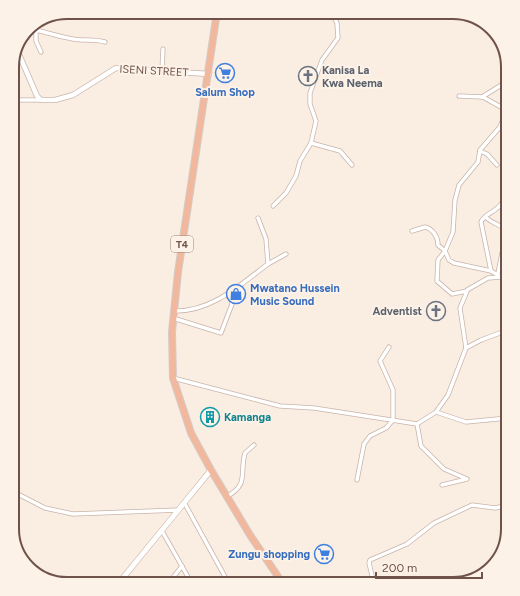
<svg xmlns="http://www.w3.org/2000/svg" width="520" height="596" font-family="Figtree,sans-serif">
	<rect width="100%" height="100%" fill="#faede2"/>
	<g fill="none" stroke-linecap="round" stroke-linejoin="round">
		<g stroke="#c9b4aa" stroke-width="5">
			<g id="minor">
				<path d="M 34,25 L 36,30 C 49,33 60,37 73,39 C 84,41 94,39 105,42"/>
				<path d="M 36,30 L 36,41 L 41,52"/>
				<path d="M 162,70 L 163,49"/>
				<path d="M 508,92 L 504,117 L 500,127 L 480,150 L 478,162 L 459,185 L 455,200 L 453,232 L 445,251 L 449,260 L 454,263 L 491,271 L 501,277 L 508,277"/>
				<path d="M 459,96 L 483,97 L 506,110"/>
				<path d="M 482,97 L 508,81"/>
				<path d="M 12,100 L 41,100"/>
				<path d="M 311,143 L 340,151 L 352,165"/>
				<path d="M 480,151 L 487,154 L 497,165"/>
				<path d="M 273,206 L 286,193 L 296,176 L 300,161 L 311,143 L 316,121 L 310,104 L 310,93 L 322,60 L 338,38 L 337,23 L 331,12"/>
				<path d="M 485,217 C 501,230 507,221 507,246"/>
				<path d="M 268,264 L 286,254"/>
				<path d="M 491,271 L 481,222 C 484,214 496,212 501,204"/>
				<path d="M 498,273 L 502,253 L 508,245"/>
				<path d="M 467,290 L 488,278 L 501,277"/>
				<path d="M 174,311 C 211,312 240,285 268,264 L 266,239 L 258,218"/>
				<path d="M 173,318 L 221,333 L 232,304 L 231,293"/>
				<path d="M 466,348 L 481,340 L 508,330"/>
				<path d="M 173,378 L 280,406 L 314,408 L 417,424 L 436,412 L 448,395 L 466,348 L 460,308 L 467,291 L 452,294 L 437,281 L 438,260 L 445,251 L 438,245 C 438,237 433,229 425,227 L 412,231"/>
				<path d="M 436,412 L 466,422 L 508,418"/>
				<path d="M 417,424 L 421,446 L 444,469 L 467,479 L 442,485"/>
				<path d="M 357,480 L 364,444 L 370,436 L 386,428 L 393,420 L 393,390 L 380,361 L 389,347"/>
				<path d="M 12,491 L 45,508 L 73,514 L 179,510"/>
				<path d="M 226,497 C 250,484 239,474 245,453 L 254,445"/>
				<path d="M 185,504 L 229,584"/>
				<path d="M 162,531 L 192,584"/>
				<path d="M 168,584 L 182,566"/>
				<path d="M 374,584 L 369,563 L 370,560 L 407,544 L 434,523 L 472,505 L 495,508 L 508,505"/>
			</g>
		</g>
		<g stroke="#c9b4aa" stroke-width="6">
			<path id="tertiary" d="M 18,52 L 37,96 L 41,100 L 55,100 L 73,95 L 116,68 L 209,74"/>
		</g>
		<g stroke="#ceb5aa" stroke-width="6">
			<path id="secondary" d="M 118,584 L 211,470"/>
		</g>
		<g stroke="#d4cbc9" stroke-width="8">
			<path id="trunk" d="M 217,12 L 178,272 L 172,332 L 173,378 L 191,433 L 211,470 L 250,535 L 283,584"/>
		</g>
		<use href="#minor" stroke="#fff" stroke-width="3.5"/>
		<use href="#tertiary" stroke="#fff" stroke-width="4.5"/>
		<use href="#secondary" stroke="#fff" stroke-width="5"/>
		<use href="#trunk" stroke="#f1b89e" stroke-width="6"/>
	</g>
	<defs>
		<g id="supermarket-ring" transform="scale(1)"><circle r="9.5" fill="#fdf2e7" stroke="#3f7fe0" stroke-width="1.5"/><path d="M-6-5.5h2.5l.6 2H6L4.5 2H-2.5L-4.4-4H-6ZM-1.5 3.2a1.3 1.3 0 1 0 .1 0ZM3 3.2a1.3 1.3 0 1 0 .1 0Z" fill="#3f7fe0"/></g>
		<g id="church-ring" transform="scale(1)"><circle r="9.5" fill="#fdf2e7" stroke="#6b7280" stroke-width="1.5"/><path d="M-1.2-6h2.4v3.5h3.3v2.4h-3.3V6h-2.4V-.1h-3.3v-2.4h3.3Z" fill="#6b7280"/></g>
		<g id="shop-ring" transform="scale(1)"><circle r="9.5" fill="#fdf2e7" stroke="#3f7fe0" stroke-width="1.5"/><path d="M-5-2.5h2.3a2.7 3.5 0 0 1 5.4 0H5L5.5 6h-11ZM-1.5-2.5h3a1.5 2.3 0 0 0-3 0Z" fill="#3f7fe0"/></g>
		<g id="building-ring" transform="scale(1)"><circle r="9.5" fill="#fdf2e7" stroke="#0f9aa8" stroke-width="1.5"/><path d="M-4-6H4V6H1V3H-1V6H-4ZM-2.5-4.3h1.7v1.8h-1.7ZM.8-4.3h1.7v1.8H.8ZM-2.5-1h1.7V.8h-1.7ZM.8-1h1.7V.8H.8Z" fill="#0f9aa8"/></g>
	</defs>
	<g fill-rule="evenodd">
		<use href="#supermarket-ring" x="225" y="73"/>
		<use href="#church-ring" x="308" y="76"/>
		<use href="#shop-ring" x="236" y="294"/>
		<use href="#church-ring" x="436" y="311"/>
		<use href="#building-ring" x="210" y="417"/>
		<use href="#supermarket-ring" x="324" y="554"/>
	</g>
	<g text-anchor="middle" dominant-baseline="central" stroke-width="4" stroke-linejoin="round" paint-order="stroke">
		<rect fill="#fdf2e7" stroke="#9a837a" stroke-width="1" x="171" y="236" width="22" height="16" rx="3"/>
		<g font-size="10" font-weight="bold" fill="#6f534b">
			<text x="182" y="244">T4</text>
		</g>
		<g font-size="11" font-weight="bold" fill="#5b616d" stroke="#fdf2e7" text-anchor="start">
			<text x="322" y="70">Kanisa La<tspan x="322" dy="13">Kwa Neema</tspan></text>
			<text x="422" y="311" text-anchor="end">Adventist</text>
		</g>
		<g font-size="11" fill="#6f534b" stroke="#fdf2e7">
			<text transform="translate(154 71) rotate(3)">ISENI STREET</text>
		</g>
		<g font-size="11" font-weight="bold" fill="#366cbe" stroke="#fdf2e7">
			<text x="225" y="92">Salum Shop</text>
			<text x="250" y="288" text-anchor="start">Mwatano Hussein<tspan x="250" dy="13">Music Sound</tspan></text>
			<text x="310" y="554" text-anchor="end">Zungu shopping</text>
		</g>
		<g font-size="11" font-weight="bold" fill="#0d838f" stroke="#fdf2e7" text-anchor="start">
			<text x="224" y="417">Kamanga</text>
		</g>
	</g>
	<path d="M0 0H520V596H0ZM67 19H453A48 48 0 0 1 501 67V529A48 48 0 0 1 453 577H67A48 48 0 0 1 19 529V67A48 48 0 0 1 67 19Z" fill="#fdf2e7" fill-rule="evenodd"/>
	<path fill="none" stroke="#6f534b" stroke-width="2" d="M67 19H453A48 48 0 0 1 501 67V529A48 48 0 0 1 453 577H67A48 48 0 0 1 19 529V67A48 48 0 0 1 67 19Z"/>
	<path d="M376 572v6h106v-6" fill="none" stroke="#6f534b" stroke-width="2"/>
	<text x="382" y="572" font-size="12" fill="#6f534b" stroke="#fdf2e7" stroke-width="3" paint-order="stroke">200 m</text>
</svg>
